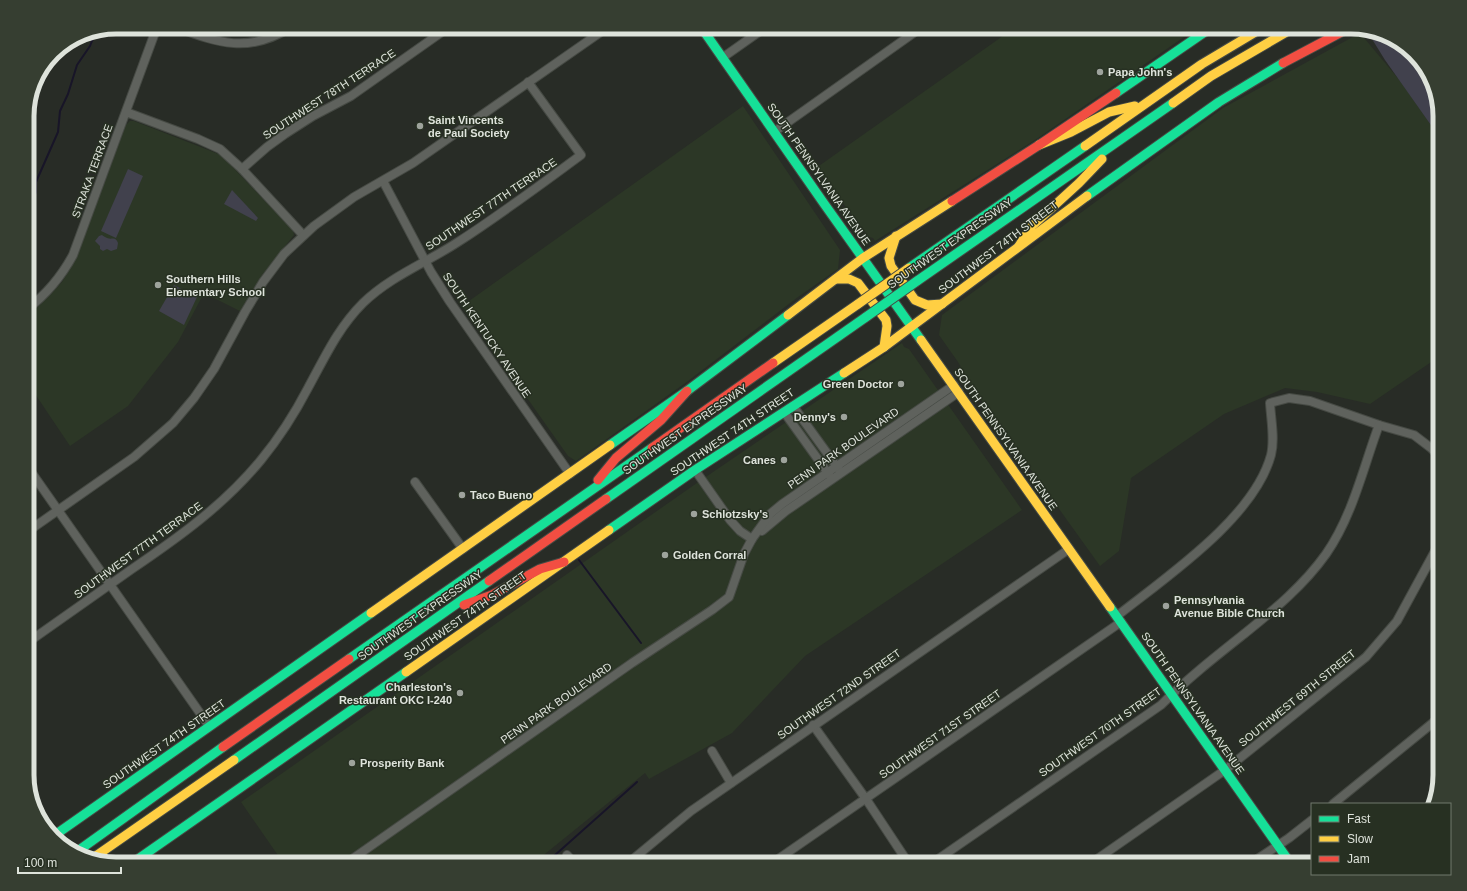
<svg xmlns="http://www.w3.org/2000/svg" width="1467" height="891" font-family="Arial,sans-serif">
	<rect width="100%" height="100%" fill="#282c26"/>
	<g fill="#2c3726">
		<path d="M 1011,27 L 1196,27 L 1197,28 L 1038,138 L 875,241 L 873,238 L 869,237 L 816,168 L 1000,38 Z"/>
		<path d="M 1360,33 L 1401,82 L 1440,138 L 1440,356 L 1370,404 L 1317,392 L 1285,388 L 1224,414 L 1131,478 L 1119,551 L 1100,566 L 973,389 L 958,362 L 939,335 L 942,315 L 1223,108 Z"/>
		<path d="M 743,106 L 840,250 L 838,269 L 798,297 L 688,381 L 576,461 L 568,456 L 462,306 Z"/>
		<path d="M 130,121 L 134,121 L 221,155 L 293,230 L 294,235 L 262,275 L 240,311 L 204,293 L 178,342 L 128,406 L 70,446 L 27,382 L 27,314 L 40,305 L 51,294 L 62,282 L 72,266 L 79,251 L 126,125 Z"/>
		<path d="M 902,343 L 904,347 L 909,349 L 1022,510 L 805,656 L 732,733 L 649,779 L 645,773 L 540,858 L 537,864 L 284,864 L 241,802 L 694,485 Z"/>
	</g>
	<g fill="#41414d">
		<path d="M 1367,31 L 1396,39 L 1428,71 L 1440,111 L 1440,138 L 1385,60 Z"/>
		<path d="M 128,169 L 143,176 L 116,238 L 101,231 Z"/>
		<path d="M 232,190 L 258,218 L 256,221 L 224,204 Z"/>
		<path d="M 102,235 C 103,236 105,237 107,238 C 112,240 115,236 118,243 L 117,249 L 111,251 L 107,249 L 103,251 L 100,249 L 100,246 L 95,241 L 99,236 Z"/>
		<path d="M 174,285 L 197,297 L 184,325 L 159,311 Z"/>
	</g>
	<g fill="none" stroke-linecap="round" stroke-linejoin="round">
		<g stroke="#181528" stroke-width="2">
			<path d="M 27,215 L 36,192 L 36,182 L 58,132 L 60,111 L 68,94 L 77,65 L 90,46 L 96,31"/>
			<path d="M 579,560 L 641,643"/>
			<path d="M 545,864 L 637,782"/>
		</g>
		<g stroke="#464a44" stroke-width="10">
			<g id="street">
				<path d="M 176,27 C 218,43 249,54 291,27"/>
				<path d="M 722,58 L 766,27"/>
				<path d="M 126,112 L 198,139 L 220,149 L 242,169 L 303,235"/>
				<path d="M 774,132 L 922,27"/>
				<path d="M 242,169 L 267,147 L 285,134 L 313,116 L 351,96 L 449,27"/>
				<path d="M 383,181 L 431,272 L 450,302 L 570,474"/>
				<path d="M 27,309 C 47,294 61,277 73,255 L 157,27"/>
				<path d="M 793,406 L 840,471"/>
				<path d="M 784,412 L 830,476"/>
				<path d="M 27,466 L 209,726"/>
				<path d="M 695,470 L 730,520 L 740,531 L 752,539"/>
				<path d="M 415,482 L 463,549"/>
				<path d="M 762,531 L 786,511 L 959,392"/>
				<path d="M 27,532 L 134,457 L 173,423 L 194,398 L 214,369 L 245,312 L 263,282 L 284,254 L 314,226 L 354,197 L 413,163 L 608,27"/>
				<path d="M 1117,616 C 1166,577 1254,518 1271,455 C 1275,439 1271,420 1270,403 L 1289,398 L 1310,401 L 1379,425 L 1414,435 L 1431,448 L 1440,457"/>
				<path d="M 27,643 C 62,618 97,594 132,569 C 179,537 224,505 261,460 C 279,438 295,413 308,388 C 325,357 338,328 363,303 C 391,276 426,263 458,242 C 500,215 540,185 581,155 L 528,82"/>
				<path d="M 813,725 L 866,799 L 909,864"/>
				<path d="M 712,751 L 731,783"/>
				<path d="M 1333,804 L 1440,717"/>
				<path d="M 567,855 L 575,864"/>
				<path d="M 345,864 L 632,663 L 712,610 L 729,597 L 744,554 L 752,539 L 770,514 L 782,504 L 954,385"/>
				<path d="M 627,864 L 691,811 L 1069,549"/>
				<path d="M 771,864 L 1121,622"/>
				<path d="M 931,864 L 1161,705 C 1187,679 1215,657 1244,634 C 1274,610 1304,585 1326,554 C 1353,515 1363,468 1379,425"/>
				<path d="M 1090,864 L 1225,770 L 1366,657 L 1397,621 L 1440,542"/>
				<path d="M 1250,864 L 1289,838 L 1312,820"/>
			</g>
		</g>
		<g stroke="#464a44" stroke-width="11">
			<g id="fast">
				<path d="M 701,27 L 825,205 L 921,340"/>
				<path d="M 1116,93 L 1212,27"/>
				<path d="M 1087,196 L 1219,102 L 1283,63"/>
				<path d="M 909,268 L 1085,146"/>
				<path d="M 917,281 L 1173,103"/>
				<path d="M 610,445 L 687,391 L 788,315"/>
				<path d="M 606,499 L 866,317"/>
				<path d="M 609,530 L 695,470 L 844,373"/>
				<path d="M 1110,607 L 1291,864"/>
				<path d="M 349,659 L 652,448"/>
				<path d="M 234,760 L 489,581"/>
				<path d="M 55,835 L 371,613"/>
				<path d="M 75,853 L 223,747"/>
				<path d="M 131,864 L 406,672"/>
			</g>
		</g>
		<g stroke="#464a44" stroke-width="11">
			<g id="slow">
				<path d="M 1173,103 L 1211,76 L 1295,27"/>
				<path d="M 1039,145 L 1071,132 L 1109,112 L 1135,106"/>
				<path d="M 1085,146 L 1202,64 L 1264,27"/>
				<path d="M 896,236 L 889,258 L 891,266 L 915,300 L 927,305 L 942,304"/>
				<path d="M 1019,246 L 1032,226 L 1079,183 L 1102,159"/>
				<path d="M 836,279 L 849,279 L 858,283 L 886,320 L 887,326 L 884,347"/>
				<path d="M 788,315 L 863,258 L 952,201"/>
				<path d="M 921,340 L 1110,607"/>
				<path d="M 773,363 L 858,304"/>
				<path d="M 844,373 L 884,347 L 1087,196"/>
				<path d="M 371,613 L 610,445"/>
				<path d="M 406,672 L 609,530"/>
				<path d="M 93,858 L 234,760"/>
			</g>
		</g>
		<g stroke="#464a44" stroke-width="11">
			<g id="jam">
				<path d="M 1283,63 L 1351,27"/>
				<path d="M 952,201 L 1039,145 L 1116,93"/>
				<path d="M 652,448 L 773,363"/>
				<path d="M 598,480 L 616,458 L 661,420 L 687,391"/>
				<path d="M 489,581 L 606,499"/>
				<path d="M 464,605 L 492,595 L 540,569 L 564,562"/>
				<path d="M 223,747 L 349,659"/>
			</g>
		</g>
		<use href="#street" stroke="#5f625d" stroke-width="8"/>
		<use href="#fast" stroke="#16e098" stroke-width="9"/>
		<use href="#slow" stroke="#ffcf43" stroke-width="9"/>
		<use href="#jam" stroke="#f24e42" stroke-width="9"/>
		<g stroke="#464a44" stroke-width="11" stroke-linecap="butt">
			<path id="fast-bridge" d="M 866,317 L 917,281"/>
		</g>
		<g stroke="#464a44" stroke-width="11" stroke-linecap="butt">
			<path id="slow-bridge" d="M 858,304 L 909,268"/>
		</g>
		<use href="#fast-bridge" stroke="#16e098" stroke-width="9"/>
		<use href="#slow-bridge" stroke="#ffcf43" stroke-width="9"/>
	</g>
	<g fill="#9ea39c" stroke="#273022" stroke-width="1.5">
		<circle cx="1100" cy="72" r="4"/>
		<circle cx="420" cy="126" r="4"/>
		<circle cx="158" cy="285" r="4"/>
		<circle cx="901" cy="384" r="4"/>
		<circle cx="844" cy="417" r="4"/>
		<circle cx="784" cy="460" r="4"/>
		<circle cx="462" cy="495" r="4"/>
		<circle cx="694" cy="514" r="4"/>
		<circle cx="665" cy="555" r="4"/>
		<circle cx="1166" cy="606" r="4"/>
		<circle cx="460" cy="693" r="4"/>
		<circle cx="352" cy="763" r="4"/>
	</g>
	<g text-anchor="middle" dominant-baseline="central" stroke-width="3" stroke-linejoin="round" paint-order="stroke">
		<g font-size="11" font-weight="bold" fill="#dee3db" stroke="#273022" text-anchor="start">
			<text x="1108" y="72">Papa John's</text>
			<text x="428" y="120">Saint Vincents<tspan x="428" dy="13">de Paul Society</tspan></text>
			<text x="166" y="279">Southern Hills<tspan x="166" dy="13">Elementary School</tspan></text>
			<text x="893" y="384" text-anchor="end">Green Doctor</text>
			<text x="836" y="417" text-anchor="end">Denny's</text>
			<text x="776" y="460" text-anchor="end">Canes</text>
			<text x="470" y="495">Taco Bueno</text>
			<text x="702" y="514">Schlotzsky's</text>
			<text x="673" y="555">Golden Corral</text>
			<text x="1174" y="600">Pennsylvania<tspan x="1174" dy="13">Avenue Bible Church</tspan></text>
			<text x="452" y="687" text-anchor="end">Charleston's<tspan x="452" dy="13">Restaurant OKC I-240</tspan></text>
			<text x="360" y="763">Prosperity Bank</text>
		</g>
		<g font-size="11" fill="#dee3db" stroke="#273022">
			<text transform="translate(329 94) rotate(-33)">SOUTHWEST 78TH TERRACE</text>
			<text transform="translate(92 171) rotate(-70)">STRAKA TERRACE</text>
			<text transform="translate(819 174) rotate(55)">SOUTH PENNSYLVANIA AVENUE</text>
			<text transform="translate(491 204) rotate(-34)">SOUTHWEST 77TH TERRACE</text>
			<text transform="translate(950 243) rotate(-35)">SOUTHWEST EXPRESSWAY</text>
			<text transform="translate(998 247) rotate(-37)">SOUTHWEST 74TH STREET</text>
			<text transform="translate(487 335) rotate(56)">SOUTH KENTUCKY AVENUE</text>
			<text transform="translate(685 429) rotate(-35)">SOUTHWEST EXPRESSWAY</text>
			<text transform="translate(732 432) rotate(-34)">SOUTHWEST 74TH STREET</text>
			<text transform="translate(1006 439) rotate(55)">SOUTH PENNSYLVANIA AVENUE</text>
			<text transform="translate(843 448) rotate(-35)">PENN PARK BOULEVARD</text>
			<text transform="translate(138 550) rotate(-36)">SOUTHWEST 77TH TERRACE</text>
			<text transform="translate(420 615) rotate(-35)">SOUTHWEST EXPRESSWAY</text>
			<text transform="translate(465 616) rotate(-35)">SOUTHWEST 74TH STREET</text>
			<text transform="translate(839 694) rotate(-35)">SOUTHWEST 72ND STREET</text>
			<text transform="translate(1297 698) rotate(-39)">SOUTHWEST 69TH STREET</text>
			<text transform="translate(556 703) rotate(-35)">PENN PARK BOULEVARD</text>
			<text transform="translate(1193 703) rotate(55)">SOUTH PENNSYLVANIA AVENUE</text>
			<text transform="translate(1100 732) rotate(-35)">SOUTHWEST 70TH STREET</text>
			<text transform="translate(940 734) rotate(-35)">SOUTHWEST 71ST STREET</text>
			<text transform="translate(164 744) rotate(-35)">SOUTHWEST 74TH STREET</text>
		</g>
	</g>
	<path d="M0 0H1467V891H0ZM116 34H1351A82 82 0 0 1 1433 116V775A82 82 0 0 1 1351 857H116A82 82 0 0 1 34 775V116A82 82 0 0 1 116 34Z" fill="#363e31" fill-rule="evenodd"/>
	<path fill="none" stroke="#dee3db" stroke-width="5" d="M116 34H1351A82 82 0 0 1 1433 116V775A82 82 0 0 1 1351 857H116A82 82 0 0 1 34 775V116A82 82 0 0 1 116 34Z"/>
	<rect x="1311" y="803" width="140" height="72" fill="#273022" stroke="#70786c"/>
	<rect x="1319" y="816" width="20" height="6" fill="#16e098" stroke="#70786c"/>
	<text x="1347" y="823" font-size="12" fill="#dee3db">Fast</text>
	<rect x="1319" y="836" width="20" height="6" fill="#ffcf43" stroke="#70786c"/>
	<text x="1347" y="843" font-size="12" fill="#dee3db">Slow</text>
	<rect x="1319" y="856" width="20" height="6" fill="#f24e42" stroke="#70786c"/>
	<text x="1347" y="863" font-size="12" fill="#dee3db">Jam</text>
	<path d="M18 867v6h103v-6" fill="none" stroke="#dee3db" stroke-width="2"/>
	<text x="24" y="867" font-size="12" fill="#dee3db" stroke="#273022" stroke-width="3" paint-order="stroke">100 m</text>
</svg>
